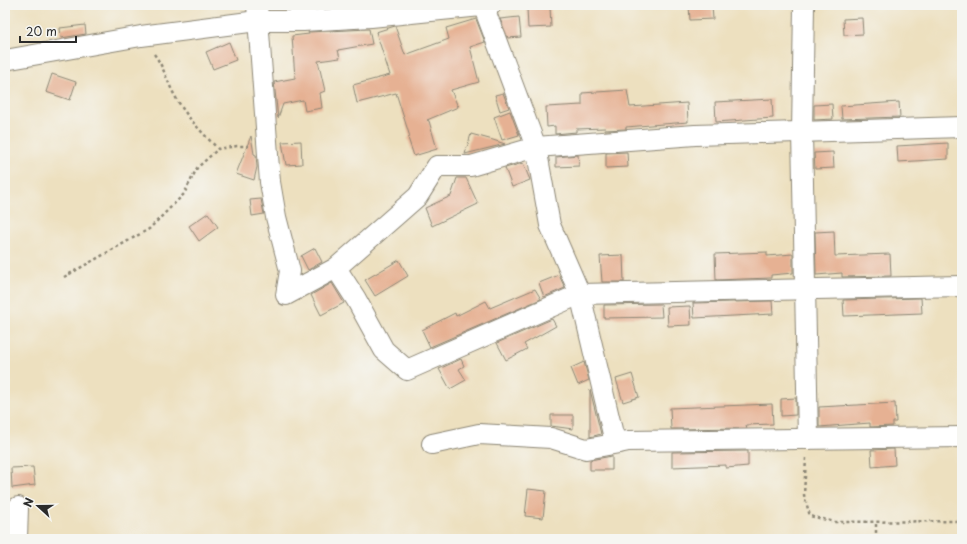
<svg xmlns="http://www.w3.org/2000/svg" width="967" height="544" font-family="'Playpen Sans',sans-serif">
	<rect width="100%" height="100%" fill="#f6f6f2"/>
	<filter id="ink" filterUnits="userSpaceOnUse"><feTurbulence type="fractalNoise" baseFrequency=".025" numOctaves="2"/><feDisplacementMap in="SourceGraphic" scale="8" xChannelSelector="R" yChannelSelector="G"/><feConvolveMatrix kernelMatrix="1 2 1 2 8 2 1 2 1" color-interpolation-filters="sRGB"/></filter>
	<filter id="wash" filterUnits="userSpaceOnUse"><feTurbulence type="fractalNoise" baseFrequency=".012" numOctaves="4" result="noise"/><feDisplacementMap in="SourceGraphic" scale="16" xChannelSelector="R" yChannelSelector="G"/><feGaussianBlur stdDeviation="0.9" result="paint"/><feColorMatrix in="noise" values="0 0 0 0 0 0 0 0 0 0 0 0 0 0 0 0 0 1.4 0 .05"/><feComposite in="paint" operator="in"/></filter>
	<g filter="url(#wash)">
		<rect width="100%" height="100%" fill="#ede0bf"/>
		<g id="blocks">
			<g fill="#e6b193">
				<path d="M 306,5 L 364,5 L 365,6 L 307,9 Z"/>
				<path d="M 689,5 L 712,5 L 713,19 L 690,20 Z"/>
				<path d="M 550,7 L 551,27 L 528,28 L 527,8 Z"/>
				<path d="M 519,17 L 521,37 L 508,38 L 500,19 Z"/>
				<path d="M 862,18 L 863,34 L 844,35 L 843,19 Z"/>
				<path d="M 476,19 L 485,42 L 470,47 L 479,82 L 451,90 L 458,107 L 427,120 L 429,121 L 437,149 L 414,156 L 408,138 L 410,137 L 396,93 L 357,103 L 353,85 L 390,75 L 376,32 L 395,26 L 405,55 L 449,39 L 446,28 Z"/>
				<path d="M 85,25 L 86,34 L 61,38 L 60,28 Z"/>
				<path d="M 369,29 L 372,44 L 338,50 L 340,58 L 318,61 L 325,91 L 320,93 L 322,108 L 305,111 L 303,100 L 283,104 L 278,118 L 274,82 L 295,78 L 292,36 L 309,34 L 308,32 Z"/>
				<path d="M 229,42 L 236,60 L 213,69 L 206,52 Z"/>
				<path d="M 52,74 L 76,82 L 70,100 L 46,92 Z"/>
				<path d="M 627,90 L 630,107 L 687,103 L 688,122 L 626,127 L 626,129 L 605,130 L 605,128 L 576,129 L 576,132 L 555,134 L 555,126 L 547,127 L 546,107 L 582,105 L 582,93 Z"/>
				<path d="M 503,93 L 509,108 L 500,111 L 495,95 Z"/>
				<path d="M 772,99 L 773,118 L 716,122 L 715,102 Z"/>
				<path d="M 899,102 L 900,117 L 842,119 L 841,106 Z"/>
				<path d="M 832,104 L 833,119 L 814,120 L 814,105 Z"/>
				<path d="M 510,111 L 519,135 L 502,140 L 494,117 Z"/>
				<path d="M 471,134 L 493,140 L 505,144 L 465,154 Z"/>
				<path d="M 251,136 L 254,154 L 256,155 L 257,167 L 254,180 L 236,174 Z"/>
				<path d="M 301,141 L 302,164 L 286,165 L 282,142 Z"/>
				<path d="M 948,143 L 948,159 L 898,162 L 897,146 Z"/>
				<path d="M 627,152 L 628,167 L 606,168 L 606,153 Z"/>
				<path d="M 833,152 L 834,168 L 815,169 L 814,153 Z"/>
				<path d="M 578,155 L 579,166 L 556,167 L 556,157 Z"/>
				<path d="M 523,163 L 530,180 L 512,187 L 505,168 Z"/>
				<path d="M 457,178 L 466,178 L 478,204 L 432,226 L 425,208 L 451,196 Z"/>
				<path d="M 261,199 L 264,214 L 252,216 L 250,200 Z"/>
				<path d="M 208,213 L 218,227 L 199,241 L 189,226 Z"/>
				<path d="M 834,231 L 835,256 L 890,254 L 891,276 L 842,277 L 842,273 L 816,275 L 815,232 Z"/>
				<path d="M 315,248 L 322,262 L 308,270 L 301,256 Z"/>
				<path d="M 767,252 L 767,256 L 793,254 L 793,273 L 771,275 L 771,278 L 716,280 L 715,254 Z"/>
				<path d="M 623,255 L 624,282 L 602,282 L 600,256 Z"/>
				<path d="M 399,260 L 408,276 L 375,296 L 365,280 Z"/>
				<path d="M 559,275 L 565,288 L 544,297 L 539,283 Z"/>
				<path d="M 332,283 L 344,303 L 321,315 L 311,295 Z"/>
				<path d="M 535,289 L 541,299 L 430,347 L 422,330 L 455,313 L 456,316 L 486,301 L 490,308 Z"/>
				<path d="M 921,298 L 922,313 L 844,316 L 843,300 Z"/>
				<path d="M 772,301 L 773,314 L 694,318 L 693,303 Z"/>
				<path d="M 661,304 L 662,317 L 604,318 L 604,305 Z"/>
				<path d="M 690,306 L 691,325 L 668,326 L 667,307 Z"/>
				<path d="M 552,319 L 556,326 L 524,344 L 527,349 L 506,360 L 497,343 Z"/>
				<path d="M 461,359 L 464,366 L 459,369 L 466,380 L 450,389 L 439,369 Z"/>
				<path d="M 584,362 L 589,380 L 578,385 L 571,368 Z"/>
				<path d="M 632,374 L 639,397 L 623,402 L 616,379 Z"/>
				<path d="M 590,390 L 601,434 L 590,437 Z"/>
				<path d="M 796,398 L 796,415 L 781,416 L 781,399 Z"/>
				<path d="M 895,403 L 896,422 L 893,422 L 893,426 L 870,427 L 870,423 L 819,427 L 819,407 Z"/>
				<path d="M 772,404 L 773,424 L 746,425 L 747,428 L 671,429 L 670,408 Z"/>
				<path d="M 551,415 L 573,415 L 573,429 L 551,426 Z"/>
				<path d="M 894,449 L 895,465 L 872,467 L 871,450 Z"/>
				<path d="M 748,451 L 748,466 L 726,468 L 726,465 L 672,467 L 672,452 Z"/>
				<path d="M 612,456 L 612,470 L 590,470 L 590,460 Z"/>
				<path d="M 33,467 L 35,485 L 12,488 L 11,468 Z"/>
				<path d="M 528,489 L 546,491 L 543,518 L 525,516 Z"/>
			</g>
		</g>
	</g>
	<g filter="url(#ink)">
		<use href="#blocks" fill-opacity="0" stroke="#8c8675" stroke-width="1"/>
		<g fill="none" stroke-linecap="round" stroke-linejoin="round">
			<g stroke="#8c8675" stroke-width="22">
				<g id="minor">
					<path d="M 257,5 L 270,182 L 276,217 L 290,271 L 286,295 L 336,268 L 418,196 L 437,166 L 471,166 L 536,147 L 695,135 L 962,127"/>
					<path d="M 483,5 L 536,147 L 550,225 L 580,294 L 613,434 L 619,443 L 628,441 L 962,437"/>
					<path d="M 804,5 L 802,132 L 808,439"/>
					<path d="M 5,60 L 141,36 L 257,21 L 303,21 L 371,17 L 491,5"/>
					<path d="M 336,268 L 356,299 L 384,350 L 407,370 L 580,294 L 962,286"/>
					<path d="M 432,444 L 479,434 L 551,438 L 586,449 L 619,443"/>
					<path d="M 17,539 L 18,507"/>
				</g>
			</g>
			<g stroke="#8c8675" stroke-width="2.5" stroke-dasharray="3 3" stroke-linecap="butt">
				<path d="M 154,54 C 164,67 167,82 175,96 C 186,117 202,132 218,149 L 237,146 L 249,146"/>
				<path d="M 64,277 L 149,229 L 184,194 L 197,168 L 218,149"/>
				<path d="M 806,458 L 804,495 L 810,516 L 835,522 L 962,521"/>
				<path d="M 876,539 L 876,522"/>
			</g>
			<use href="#minor" stroke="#fff" stroke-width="20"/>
		</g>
	</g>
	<rect width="967" height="544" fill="none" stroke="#f6f6f2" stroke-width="20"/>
	<g transform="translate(38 506) rotate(291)" stroke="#f6f6f2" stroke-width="3" paint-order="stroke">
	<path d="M0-3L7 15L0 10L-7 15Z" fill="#2b2b2b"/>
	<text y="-6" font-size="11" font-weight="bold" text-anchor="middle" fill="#2b2b2b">N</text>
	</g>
	<path d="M20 36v6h56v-6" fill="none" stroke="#2b2b2b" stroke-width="2"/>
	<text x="26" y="36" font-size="12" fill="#2b2b2b" stroke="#f6f6f2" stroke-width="3" paint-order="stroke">20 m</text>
</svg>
